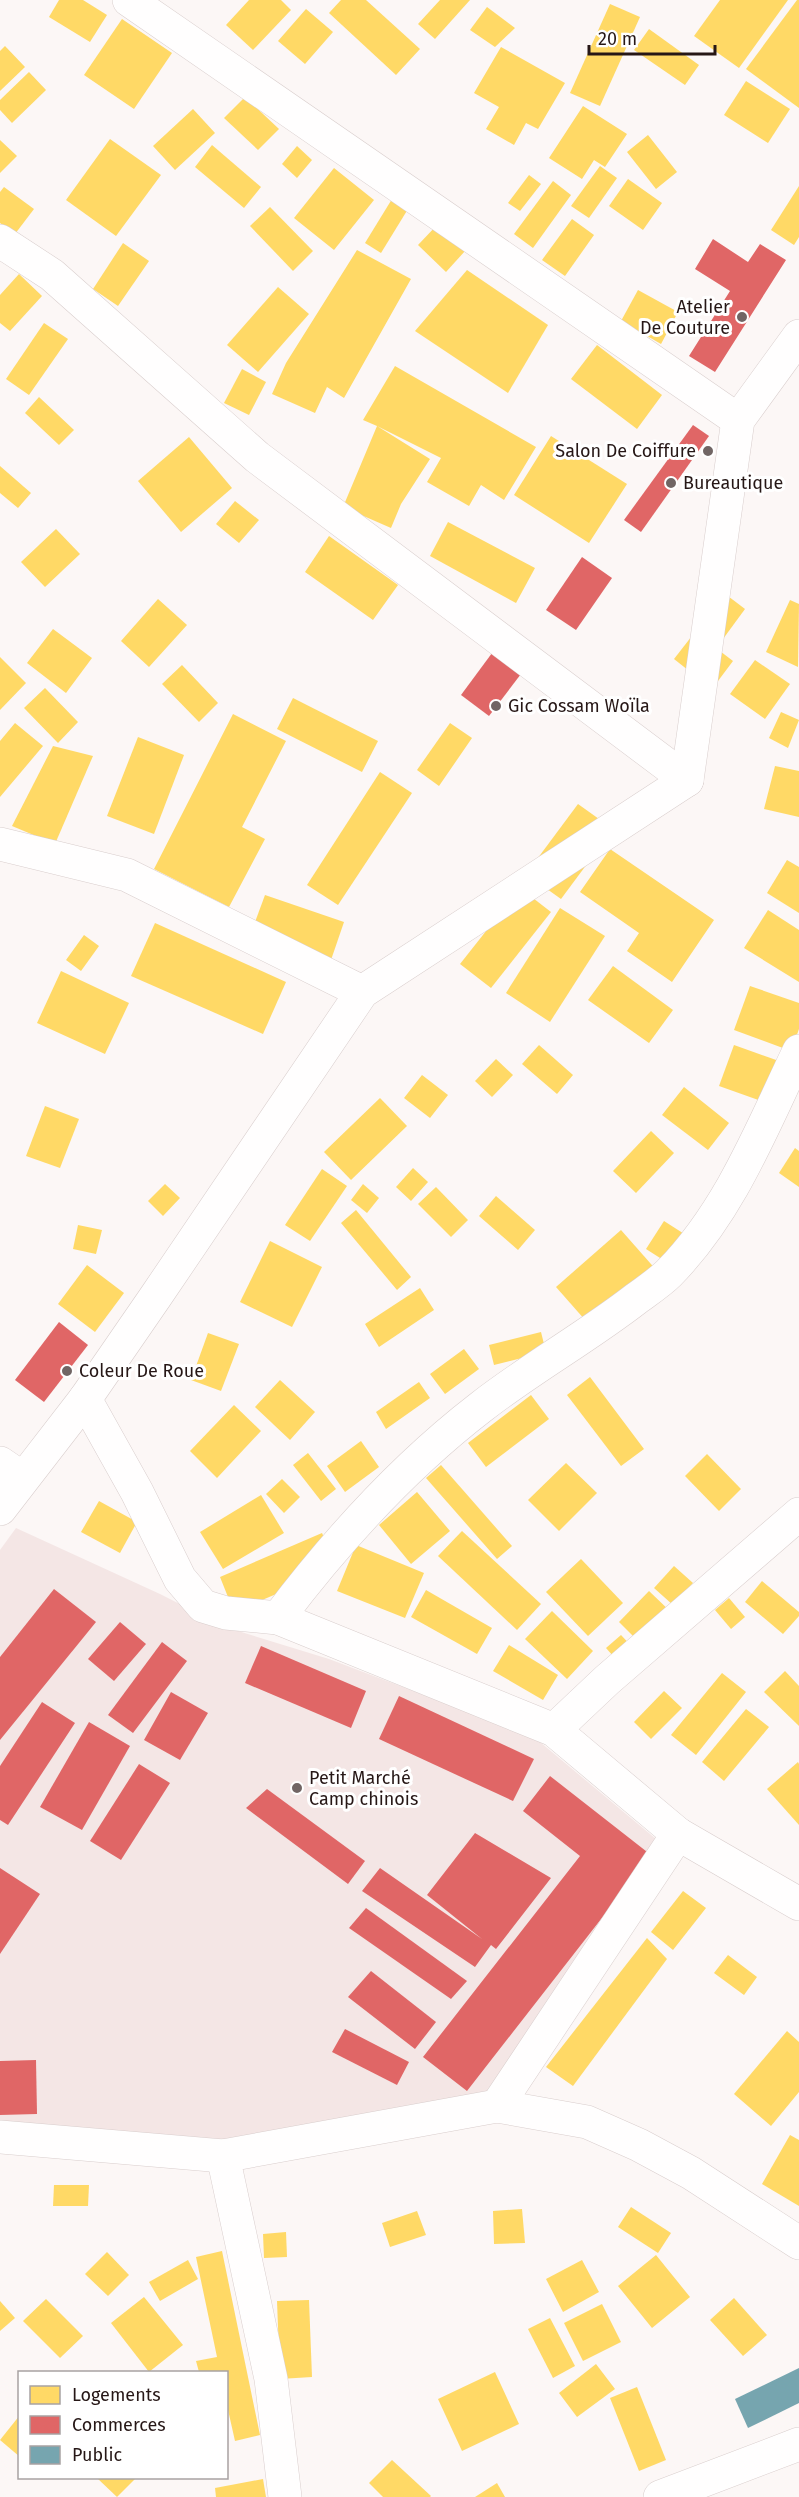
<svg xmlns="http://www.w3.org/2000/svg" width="799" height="2497" font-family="'Fira Sans',sans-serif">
	<rect width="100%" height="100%" fill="#fcf7f6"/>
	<path fill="#f4e6e5" d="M 16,1528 L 160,1594 L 225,1627 L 329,1659 L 534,1737 L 656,1839 L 491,2096 L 215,2142 L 0,2124 L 0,1550 Z"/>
	<g fill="#ffd966">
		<path d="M 59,0 L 83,0 L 107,15 L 90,42 L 49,17 Z"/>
		<path d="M 249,0 L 281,0 L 291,10 L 253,50 L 226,25 Z"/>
		<path d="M 341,0 L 366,0 L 420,49 L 396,75 L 329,13 Z"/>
		<path d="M 440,0 L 470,0 L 435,39 L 418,24 Z"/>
		<path d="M 720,0 L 788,0 L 739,68 L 694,36 Z"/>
		<path d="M 797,0 L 799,0 L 799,108 L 746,69 Z"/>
		<path d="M 610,4 L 640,17 L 600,106 L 570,93 Z"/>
		<path d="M 487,7 L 515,28 L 495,47 L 470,30 Z"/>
		<path d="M 306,9 L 333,32 L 305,64 L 278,41 Z"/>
		<path d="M 122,19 L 172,53 L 134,109 L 84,75 Z"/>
		<path d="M 649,29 L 699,65 L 685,85 L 634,50 Z"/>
		<path d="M 5,46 L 25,67 L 0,91 L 0,51 Z"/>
		<path d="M 501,47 L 565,83 L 538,129 L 526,123 L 514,145 L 486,129 L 499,107 L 474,93 Z"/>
		<path d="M 29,72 L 46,90 L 12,123 L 0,110 L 0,100 Z"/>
		<path d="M 746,81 L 790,109 L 768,143 L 724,115 Z"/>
		<path d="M 245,97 L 279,129 L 258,150 L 224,118 Z"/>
		<path d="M 583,106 L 627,134 L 605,167 L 594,160 L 582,179 L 549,158 Z"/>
		<path d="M 193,109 L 215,133 L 175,170 L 153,146 Z"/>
		<path d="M 648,135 L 677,172 L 656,189 L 627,152 Z"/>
		<path d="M 110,139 L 161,175 L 116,236 L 66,200 Z"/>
		<path d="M 0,140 L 17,156 L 0,173 Z"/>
		<path d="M 212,145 L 261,187 L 244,208 L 195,167 Z"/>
		<path d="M 297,146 L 312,160 L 297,178 L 282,164 Z"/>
		<path d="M 600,166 L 617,178 L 589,218 L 571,206 Z"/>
		<path d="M 334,168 L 374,200 L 334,250 L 294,218 Z"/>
		<path d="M 529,175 L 541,184 L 520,211 L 508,203 Z"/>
		<path d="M 628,179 L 662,203 L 643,230 L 609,206 Z"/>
		<path d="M 553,181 L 571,195 L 533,248 L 514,234 Z"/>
		<path d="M 799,186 L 799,237 L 794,245 L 771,230 Z"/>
		<path d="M 4,187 L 34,209 L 15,234 L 0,223 L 0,192 Z"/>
		<path d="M 392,199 L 408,209 L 381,253 L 365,243 Z"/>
		<path d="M 270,207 L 313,251 L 293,271 L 250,226 Z"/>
		<path d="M 572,219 L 594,235 L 565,276 L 542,260 Z"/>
		<path d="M 437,225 L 465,251 L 446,272 L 418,245 Z"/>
		<path d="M 123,243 L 149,261 L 118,306 L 93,289 Z"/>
		<path d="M 357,250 L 411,279 L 344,398 L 327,387 L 315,413 L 272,394 L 286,363 Z"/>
		<path d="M 467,270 L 548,325 L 508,393 L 415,331 Z"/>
		<path d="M 19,274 L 42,296 L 10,331 L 0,323 L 0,295 Z"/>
		<path d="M 278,287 L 309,314 L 258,372 L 227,345 Z"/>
		<path d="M 638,290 L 678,312 L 661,344 L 621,321 Z"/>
		<path d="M 44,323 L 68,339 L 29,395 L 6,379 Z"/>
		<path d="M 597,345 L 662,395 L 637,429 L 571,379 Z"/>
		<path d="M 395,366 L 536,447 L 504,500 L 481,485 L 469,506 L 427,482 L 441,458 L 377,426 L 430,459 L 401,504 L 391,528 L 343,507 L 377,426 L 363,420 Z"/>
		<path d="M 242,369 L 266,382 L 249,415 L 224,403 Z"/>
		<path d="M 39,397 L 74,430 L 59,445 L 25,413 Z"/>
		<path d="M 551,436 L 627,484 L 589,543 L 514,495 Z"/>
		<path d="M 189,437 L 232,488 L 181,532 L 138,481 Z"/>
		<path d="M 0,466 L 31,493 L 18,508 L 0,493 Z"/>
		<path d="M 235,501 L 259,520 L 239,543 L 216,524 Z"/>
		<path d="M 448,522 L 535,568 L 516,603 L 430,556 Z"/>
		<path d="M 56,529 L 80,554 L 45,587 L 21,562 Z"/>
		<path d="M 329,536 L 398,585 L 373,620 L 305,572 Z"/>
		<path d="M 720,590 L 745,609 L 723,639 Z"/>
		<path d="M 158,599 L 187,625 L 149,667 L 121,641 Z"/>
		<path d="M 790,600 L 799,604 L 798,667 L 766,652 Z"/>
		<path d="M 53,629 L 92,658 L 66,693 L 27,663 Z"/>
		<path d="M 695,632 L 733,661 L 712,689 L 674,659 Z"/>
		<path d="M 0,657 L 26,683 L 0,710 Z"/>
		<path d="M 755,660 L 790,684 L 765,719 L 730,694 Z"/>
		<path d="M 182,665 L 218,703 L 199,722 L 162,684 Z"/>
		<path d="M 45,688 L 78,722 L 58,743 L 24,708 Z"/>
		<path d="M 293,698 L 378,741 L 362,772 L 277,729 Z"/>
		<path d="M 781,712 L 799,720 L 788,748 L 769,738 Z"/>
		<path d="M 233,714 L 286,741 L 242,827 L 265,839 L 229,907 L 154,869 Z"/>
		<path d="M 15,723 L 43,746 L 0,797 L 0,741 Z"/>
		<path d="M 450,723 L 472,738 L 439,786 L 417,770 Z"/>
		<path d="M 138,737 L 184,755 L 154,834 L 107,816 Z"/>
		<path d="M 53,746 L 93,756 L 55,844 L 12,826 Z"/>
		<path d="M 775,766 L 799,771 L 799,817 L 764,809 Z"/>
		<path d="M 380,772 L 412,793 L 338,905 L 307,885 Z"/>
		<path d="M 578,804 L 613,829 L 561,899 L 526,874 Z"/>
		<path d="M 610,849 L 714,920 L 672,982 L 627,951 L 639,933 L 580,892 Z"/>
		<path d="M 787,860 L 799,867 L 799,913 L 767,893 Z"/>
		<path d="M 520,888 L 551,912 L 491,988 L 460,964 Z"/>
		<path d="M 265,895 L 344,922 L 331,960 L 251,933 Z"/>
		<path d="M 560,908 L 605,936 L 550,1022 L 506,993 Z"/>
		<path d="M 768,910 L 799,930 L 799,982 L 744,948 Z"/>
		<path d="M 155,923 L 286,982 L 263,1034 L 131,976 Z"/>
		<path d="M 84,935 L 99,946 L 81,971 L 66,960 Z"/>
		<path d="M 613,966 L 673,1010 L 649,1043 L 588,1000 Z"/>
		<path d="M 61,971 L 129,1003 L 105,1054 L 37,1023 Z"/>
		<path d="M 750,986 L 799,1003 L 799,1029 L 791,1051 L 734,1030 Z"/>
		<path d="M 539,1045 L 573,1075 L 557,1094 L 522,1064 Z"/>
		<path d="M 734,1045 L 779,1061 L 764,1102 L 719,1086 Z"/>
		<path d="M 496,1059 L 513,1075 L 492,1097 L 475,1081 Z"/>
		<path d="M 422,1075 L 448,1095 L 430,1118 L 404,1098 Z"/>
		<path d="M 684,1087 L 729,1123 L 708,1150 L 662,1115 Z"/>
		<path d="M 380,1098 L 407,1126 L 351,1180 L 324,1152 Z"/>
		<path d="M 45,1106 L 79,1119 L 60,1168 L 26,1156 Z"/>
		<path d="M 651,1131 L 674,1153 L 636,1193 L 613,1171 Z"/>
		<path d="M 795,1148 L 799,1151 L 799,1187 L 779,1173 Z"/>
		<path d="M 413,1168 L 428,1182 L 411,1201 L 396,1187 Z"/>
		<path d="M 322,1169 L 347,1186 L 310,1241 L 285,1225 Z"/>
		<path d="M 165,1184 L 180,1198 L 163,1216 L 148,1201 Z"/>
		<path d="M 363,1184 L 379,1198 L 367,1213 L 351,1200 Z"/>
		<path d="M 436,1187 L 468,1220 L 451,1237 L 418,1204 Z"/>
		<path d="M 496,1196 L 535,1230 L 518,1250 L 479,1216 Z"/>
		<path d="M 356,1210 L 411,1277 L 397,1290 L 341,1223 Z"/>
		<path d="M 664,1221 L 689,1237 L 671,1265 L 646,1249 Z"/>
		<path d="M 78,1225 L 102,1230 L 96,1254 L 73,1249 Z"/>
		<path d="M 621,1230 L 658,1272 L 593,1329 L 556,1287 Z"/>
		<path d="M 270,1241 L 322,1267 L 292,1327 L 240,1302 Z"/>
		<path d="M 87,1265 L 124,1293 L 95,1332 L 58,1304 Z"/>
		<path d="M 420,1288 L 434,1310 L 379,1347 L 365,1324 Z"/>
		<path d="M 541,1332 L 546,1352 L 494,1365 L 489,1345 Z"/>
		<path d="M 208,1333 L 239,1344 L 221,1391 L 191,1380 Z"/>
		<path d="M 464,1349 L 479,1369 L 445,1394 L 430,1374 Z"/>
		<path d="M 590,1377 L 644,1449 L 621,1466 L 567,1395 Z"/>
		<path d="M 280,1380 L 315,1412 L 290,1440 L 255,1407 Z"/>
		<path d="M 419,1382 L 430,1398 L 386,1429 L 376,1412 Z"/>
		<path d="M 531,1395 L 549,1419 L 486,1467 L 468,1443 Z"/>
		<path d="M 234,1405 L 261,1431 L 217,1478 L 190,1451 Z"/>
		<path d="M 361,1441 L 379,1467 L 345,1492 L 327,1466 Z"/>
		<path d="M 308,1453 L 336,1489 L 321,1501 L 293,1465 Z"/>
		<path d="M 707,1454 L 741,1489 L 719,1511 L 685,1476 Z"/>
		<path d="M 566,1463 L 597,1493 L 559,1531 L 528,1500 Z"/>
		<path d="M 441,1465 L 512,1546 L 497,1559 L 426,1478 Z"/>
		<path d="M 282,1479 L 300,1497 L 284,1513 L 266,1494 Z"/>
		<path d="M 417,1492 L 450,1531 L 411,1564 L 379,1525 Z"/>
		<path d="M 261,1495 L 284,1533 L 223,1569 L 200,1532 Z"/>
		<path d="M 99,1501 L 137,1522 L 120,1553 L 81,1532 Z"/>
		<path d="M 462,1531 L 541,1604 L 517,1630 L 438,1556 Z"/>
		<path d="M 322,1533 L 337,1568 L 234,1612 L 220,1577 Z"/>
		<path d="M 356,1545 L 424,1573 L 405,1618 L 337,1591 Z"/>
		<path d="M 581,1559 L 623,1603 L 588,1636 L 546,1592 Z"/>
		<path d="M 674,1566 L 693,1583 L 673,1605 L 654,1588 Z"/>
		<path d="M 762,1581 L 799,1612 L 799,1616 L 783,1634 L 745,1602 Z"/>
		<path d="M 426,1590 L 492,1628 L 477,1654 L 411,1617 Z"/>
		<path d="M 649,1591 L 674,1615 L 644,1647 L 619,1622 Z"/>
		<path d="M 729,1598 L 745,1617 L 731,1629 L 715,1610 Z"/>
		<path d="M 552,1611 L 593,1651 L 567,1679 L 525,1639 Z"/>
		<path d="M 621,1635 L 636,1651 L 621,1665 L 606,1648 Z"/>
		<path d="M 509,1645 L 558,1675 L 543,1700 L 493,1671 Z"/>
		<path d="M 785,1671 L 799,1686 L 799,1726 L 764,1692 Z"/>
		<path d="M 722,1673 L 746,1692 L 696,1755 L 671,1735 Z"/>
		<path d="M 664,1691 L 682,1708 L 651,1739 L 634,1722 Z"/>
		<path d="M 746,1709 L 769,1727 L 724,1781 L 702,1762 Z"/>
		<path d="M 798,1762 L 799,1764 L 799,1825 L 767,1789 Z"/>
		<path d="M 683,1891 L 706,1908 L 673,1950 L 651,1932 Z"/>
		<path d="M 647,1938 L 667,1959 L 573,2086 L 546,2067 Z"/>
		<path d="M 728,1955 L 757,1977 L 744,1995 L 714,1973 Z"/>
		<path d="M 787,2031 L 799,2042 L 799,2092 L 771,2126 L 734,2094 Z"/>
		<path d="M 790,2135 L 799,2140 L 799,2206 L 762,2184 Z"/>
		<path d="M 54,2185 L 89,2185 L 88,2206 L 53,2206 Z"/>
		<path d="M 631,2207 L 671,2233 L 658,2253 L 618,2227 Z"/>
		<path d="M 522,2209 L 525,2243 L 494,2244 L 493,2211 Z"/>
		<path d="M 417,2211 L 426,2235 L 390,2247 L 382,2223 Z"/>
		<path d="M 286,2232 L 287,2257 L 264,2258 L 263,2234 Z"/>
		<path d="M 222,2251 L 260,2435 L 235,2441 L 226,2401 L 226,2372 L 199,2372 L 196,2361 L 217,2357 L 196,2257 Z"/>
		<path d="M 107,2252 L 129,2275 L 108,2296 L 85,2274 Z"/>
		<path d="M 656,2255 L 690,2297 L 652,2328 L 618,2286 Z"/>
		<path d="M 188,2260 L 198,2279 L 160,2301 L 149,2282 Z"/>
		<path d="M 582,2260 L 599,2292 L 563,2312 L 546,2279 Z"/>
		<path d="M 144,2297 L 183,2345 L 149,2372 L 111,2323 Z"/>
		<path d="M 734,2298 L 767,2335 L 743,2356 L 710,2320 Z"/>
		<path d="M 46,2299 L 83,2336 L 60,2358 L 23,2321 Z"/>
		<path d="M 309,2300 L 312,2377 L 280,2379 L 277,2301 Z"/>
		<path d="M 0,2301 L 15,2318 L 0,2331 Z"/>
		<path d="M 602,2304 L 621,2342 L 583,2361 L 564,2323 Z"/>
		<path d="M 550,2318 L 575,2366 L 553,2378 L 528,2329 Z"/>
		<path d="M 596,2364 L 615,2389 L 577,2417 L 559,2393 Z"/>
		<path d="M 495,2372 L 519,2424 L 462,2451 L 438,2399 Z"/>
		<path d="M 637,2387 L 666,2460 L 639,2471 L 610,2398 Z"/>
		<path d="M 20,2415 L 20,2457 L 0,2440 Z"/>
		<path d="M 392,2460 L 431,2496 L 430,2497 L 383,2497 L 369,2483 Z"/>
		<path d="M 97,2478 L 136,2478 L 117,2497 Z"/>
		<path d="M 263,2479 L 266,2497 L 216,2497 L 215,2488 Z"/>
		<path d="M 497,2483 L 505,2497 L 475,2497 Z"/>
	</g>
	<g fill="#e06666">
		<path d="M 713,239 L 748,262 L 760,244 L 786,260 L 715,372 L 689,356 L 730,291 L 695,269 Z"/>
		<path d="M 693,425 L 709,436 L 641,532 L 624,520 Z"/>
		<path d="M 582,557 L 612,578 L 576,630 L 546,610 Z"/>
		<path d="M 495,649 L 524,670 L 489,716 L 461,695 Z"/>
		<path d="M 59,1322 L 88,1345 L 44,1402 L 15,1380 Z"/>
		<path d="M 54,1589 L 96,1622 L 0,1740 L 0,1657 Z"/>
		<path d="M 120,1622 L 146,1644 L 114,1681 L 88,1659 Z"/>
		<path d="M 162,1642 L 187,1661 L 133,1733 L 108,1715 Z"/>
		<path d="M 261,1646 L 366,1691 L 351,1728 L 245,1683 Z"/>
		<path d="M 171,1692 L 208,1713 L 180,1760 L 144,1740 Z"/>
		<path d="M 399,1696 L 534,1759 L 513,1801 L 379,1739 Z"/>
		<path d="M 42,1702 L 75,1723 L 8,1825 L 0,1820 L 0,1766 Z"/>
		<path d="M 89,1722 L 130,1746 L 82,1830 L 40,1807 Z"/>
		<path d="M 139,1764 L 170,1783 L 121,1860 L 90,1841 Z"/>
		<path d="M 550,1776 L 651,1855 L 467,2091 L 423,2057 L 580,1856 L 523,1811 Z"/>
		<path d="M 267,1789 L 365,1861 L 348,1884 L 246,1808 Z"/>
		<path d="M 475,1833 L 551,1878 L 496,1949 L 491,1945 L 475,1967 L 362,1891 L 380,1868 L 482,1939 L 427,1895 Z"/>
		<path d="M 0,1868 L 40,1894 L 0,1954 Z"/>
		<path d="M 366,1908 L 467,1981 L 451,1999 L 349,1928 Z"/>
		<path d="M 371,1971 L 436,2022 L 415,2049 L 348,1997 Z"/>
		<path d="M 345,2029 L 409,2062 L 397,2085 L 332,2052 Z"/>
		<path d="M 36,2060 L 37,2114 L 0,2115 L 0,2061 Z"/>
	</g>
	<path fill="#76a5af" d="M 799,2368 L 799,2403 L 748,2428 L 735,2399 Z"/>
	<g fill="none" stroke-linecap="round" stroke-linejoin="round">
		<g stroke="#d9cecd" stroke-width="34">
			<g id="minor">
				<path d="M 129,0 L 738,420"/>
				<path d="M 0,241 L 52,275 L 257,457 L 687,780"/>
				<path d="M 0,844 L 127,875 L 362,992"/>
				<path d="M 85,1399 L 137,1492 L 180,1579 L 203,1606 L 226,1613 L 278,1618 L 554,1730 L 678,1834 L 799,1904"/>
				<path d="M 0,1463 L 22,1478"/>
				<path d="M 278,1618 C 337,1540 403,1467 481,1407 C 531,1368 587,1337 637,1298 C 648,1290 660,1282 669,1273 C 730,1211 762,1128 799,1051"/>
				<path d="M 554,1730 L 607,1680 L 799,1514"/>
				<path d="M 497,2106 L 678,1834"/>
				<path d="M 0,2137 L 223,2156 L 497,2106 L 587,2122 L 639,2145 L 691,2173 L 799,2243"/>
				<path d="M 223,2156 L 271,2379 L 285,2497"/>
				<path d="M 660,2497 L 799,2444"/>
			</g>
		</g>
		<g stroke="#d9cecd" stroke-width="34">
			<path id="secondary" d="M 0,1509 L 85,1399 L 156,1296 L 362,992 L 687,780 L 738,420 L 799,336"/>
		</g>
		<use href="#minor" stroke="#fffefe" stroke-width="33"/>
		<use href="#secondary" stroke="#fffefe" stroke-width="33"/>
	</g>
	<g fill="#716564" stroke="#fff" stroke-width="2">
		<circle cx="742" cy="317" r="6"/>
		<circle cx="708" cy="451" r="6"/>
		<circle cx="671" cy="483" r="6"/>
		<circle cx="496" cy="706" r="6"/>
		<circle cx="67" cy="1371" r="6"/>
		<circle cx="297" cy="1788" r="6"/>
	</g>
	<g text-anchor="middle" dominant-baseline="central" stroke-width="6" stroke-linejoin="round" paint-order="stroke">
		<g font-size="18" fill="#261716" stroke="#fff" text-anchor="start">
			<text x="730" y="307" text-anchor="end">Atelier<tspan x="730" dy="21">De Couture</tspan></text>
			<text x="696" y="451" text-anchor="end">Salon De Coiffure</text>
			<text x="683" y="483">Bureautique</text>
			<text x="508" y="706">Gic Cossam Woïla</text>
			<text x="79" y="1371">Coleur De Roue</text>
			<text x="309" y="1778">Petit Marché<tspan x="309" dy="21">Camp chinois</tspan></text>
		</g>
	</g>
	<rect x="18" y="2371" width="210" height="108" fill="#ffffff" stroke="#a8a2a2" stroke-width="1.5"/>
	<rect x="30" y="2386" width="30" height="18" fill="#ffd966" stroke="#a8a2a2" stroke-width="1.5"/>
	<text x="72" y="2401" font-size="18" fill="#261716">Logements</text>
	<rect x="30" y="2416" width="30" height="18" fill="#e06666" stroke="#a8a2a2" stroke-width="1.5"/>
	<text x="72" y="2431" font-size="18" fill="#261716">Commerces</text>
	<rect x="30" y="2446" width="30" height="18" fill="#76a5af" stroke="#a8a2a2" stroke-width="1.5"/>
	<text x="72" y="2461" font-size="18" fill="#261716">Public</text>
	<path d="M589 45v9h126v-9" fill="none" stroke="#261716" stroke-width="3"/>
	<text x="598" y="45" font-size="18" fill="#261716" stroke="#ffffff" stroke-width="4.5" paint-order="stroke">20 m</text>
</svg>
